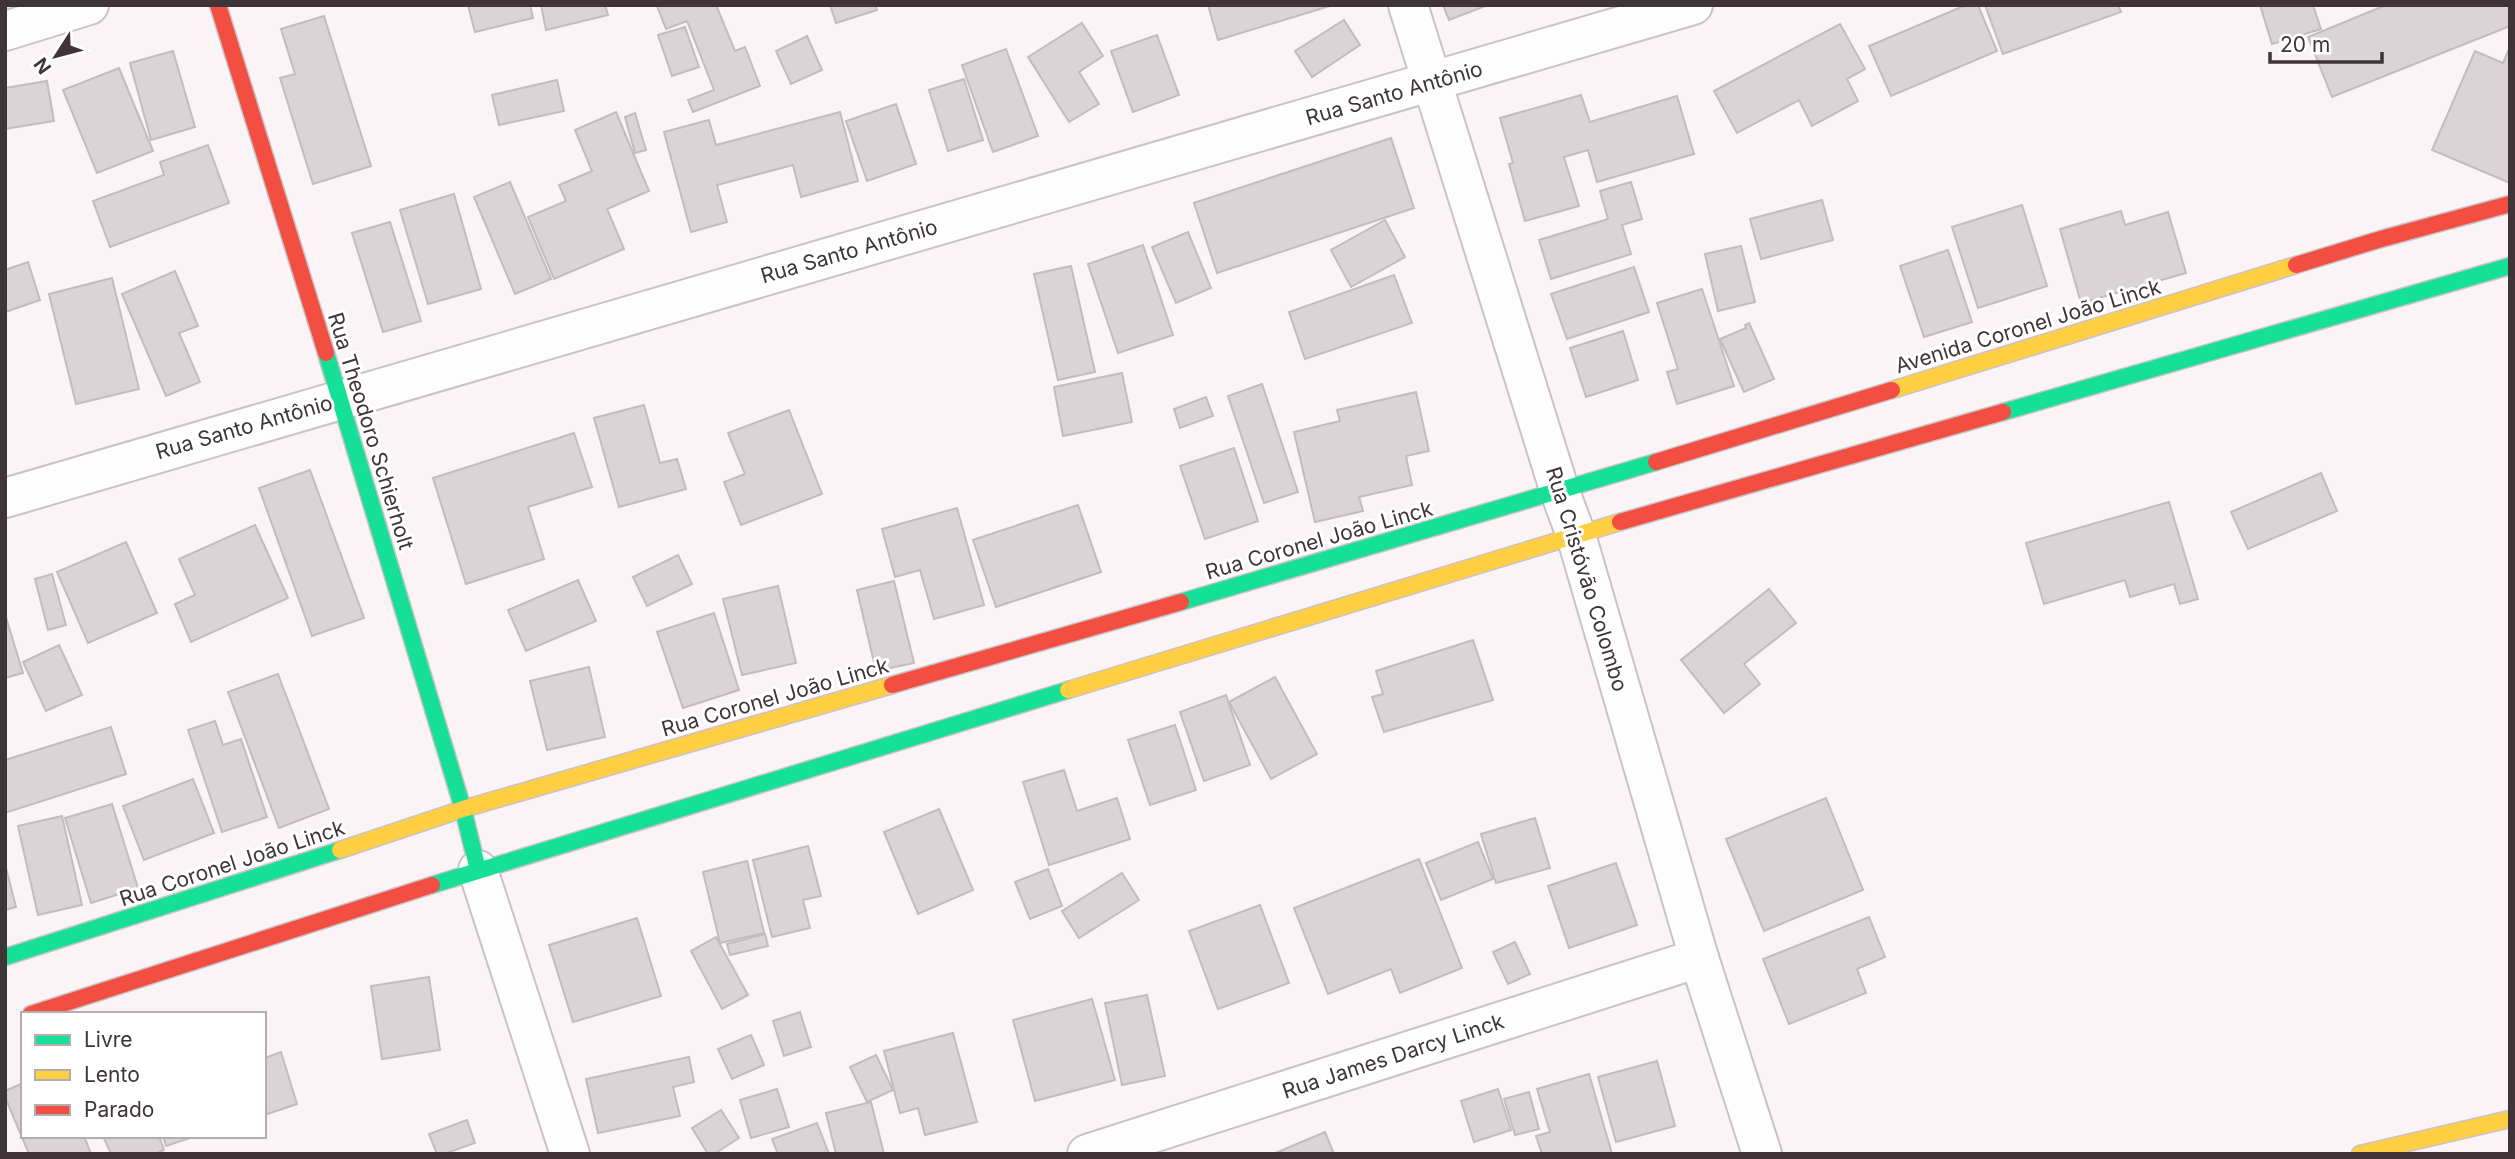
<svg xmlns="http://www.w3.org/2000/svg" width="2515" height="1159" font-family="Inter,sans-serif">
	<rect width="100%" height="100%" fill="#faf4f7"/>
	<g fill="#dbd4d7" stroke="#c3bbbf" stroke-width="2">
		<path d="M 468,5 L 530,5 L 533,18 L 475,32 Z"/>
		<path d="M 541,5 L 605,5 L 608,15 L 546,30 Z"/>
		<path d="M 716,5 L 735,51 L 745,47 L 760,86 L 693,112 L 688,100 L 714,90 L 687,21 L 666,29 L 657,6 Z"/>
		<path d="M 830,5 L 875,5 L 877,10 L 836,23 Z"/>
		<path d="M 1208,5 L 1333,5 L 1218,40 Z"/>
		<path d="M 1443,5 L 1488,5 L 1449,20 Z"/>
		<path d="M 1966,5 L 1978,5 L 1997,51 L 1891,96 L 1869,46 Z"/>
		<path d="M 1985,5 L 2118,5 L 2121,12 L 2003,54 Z"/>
		<path d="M 2260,5 L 2313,5 L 2321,29 L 2272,44 Z"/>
		<path d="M 2386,5 L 2510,5 L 2510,26 L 2332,97 L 2308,37 Z"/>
		<path d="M 324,16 L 371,166 L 313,184 L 280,78 L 295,74 L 281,29 Z"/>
		<path d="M 1344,20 L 1360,45 L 1312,77 L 1295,51 Z"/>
		<path d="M 1082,23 L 1103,56 L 1079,72 L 1099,104 L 1069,122 L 1028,57 Z"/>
		<path d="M 1840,24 L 1865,69 L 1847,79 L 1858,101 L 1812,126 L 1799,100 L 1737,133 L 1714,91 Z"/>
		<path d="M 685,27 L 699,67 L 672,76 L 658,35 Z"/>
		<path d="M 1157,35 L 1179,95 L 1133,112 L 1111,51 Z"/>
		<path d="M 807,36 L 822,70 L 791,84 L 776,51 Z"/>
		<path d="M 2510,47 L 2510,183 L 2432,150 L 2475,51 L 2503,63 Z"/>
		<path d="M 1006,49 L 1038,136 L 993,152 L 962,65 Z"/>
		<path d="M 173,51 L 195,127 L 151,140 L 130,63 Z"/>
		<path d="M 119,68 L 153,151 L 97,173 L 63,90 Z"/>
		<path d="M 964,79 L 983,140 L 948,151 L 929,90 Z"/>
		<path d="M 557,80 L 564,111 L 499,125 L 492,95 Z"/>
		<path d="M 47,81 L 54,121 L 5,129 L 5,88 Z"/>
		<path d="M 1581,95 L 1590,122 L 1677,96 L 1694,154 L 1597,182 L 1588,150 L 1564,157 L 1579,206 L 1525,221 L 1509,164 L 1513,163 L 1500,118 Z"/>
		<path d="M 896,104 L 916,164 L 867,181 L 846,121 Z"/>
		<path d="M 616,112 L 649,191 L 607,209 L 624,249 L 554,279 L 528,217 L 566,201 L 559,185 L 592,171 L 575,130 Z"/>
		<path d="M 840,112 L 858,181 L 801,197 L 793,165 L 717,185 L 727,222 L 691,232 L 664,132 L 709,120 L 716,145 Z"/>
		<path d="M 635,113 L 646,150 L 635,153 L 625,117 Z"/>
		<path d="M 1391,138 L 1414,208 L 1217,273 L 1194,203 Z"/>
		<path d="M 208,145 L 229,203 L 110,247 L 93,201 L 164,175 L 160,162 Z"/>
		<path d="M 510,182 L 551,279 L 515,294 L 474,197 Z"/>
		<path d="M 1631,182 L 1642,219 L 1622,225 L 1631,254 L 1551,279 L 1539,240 L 1608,219 L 1600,191 Z"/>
		<path d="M 454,194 L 481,289 L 428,304 L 400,210 Z"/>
		<path d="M 1822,200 L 1833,240 L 1761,259 L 1750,219 Z"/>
		<path d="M 2022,205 L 2047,286 L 1978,308 L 1952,227 Z"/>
		<path d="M 2121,211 L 2125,225 L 2168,212 L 2186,273 L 2081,303 L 2060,229 Z"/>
		<path d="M 1385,220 L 1405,257 L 1351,287 L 1331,250 Z"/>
		<path d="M 390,222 L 421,321 L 383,332 L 352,233 Z"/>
		<path d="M 1188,232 L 1211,288 L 1176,303 L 1152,247 Z"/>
		<path d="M 1143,245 L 1173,335 L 1118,353 L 1088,264 Z"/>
		<path d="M 1741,246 L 1755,302 L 1718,311 L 1705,254 Z"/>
		<path d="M 1948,250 L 1972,322 L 1924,337 L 1900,266 Z"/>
		<path d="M 28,262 L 40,300 L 5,312 L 5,270 Z"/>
		<path d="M 1071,266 L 1095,372 L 1058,380 L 1034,274 Z"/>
		<path d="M 1634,267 L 1649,312 L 1567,339 L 1551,294 Z"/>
		<path d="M 175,271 L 198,326 L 179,333 L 200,382 L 166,396 L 122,294 Z"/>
		<path d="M 1394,275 L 1412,323 L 1305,359 L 1289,312 Z"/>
		<path d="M 112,278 L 139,389 L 76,404 L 49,294 Z"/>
		<path d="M 1702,289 L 1734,386 L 1677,404 L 1667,372 L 1678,369 L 1657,303 Z"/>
		<path d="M 1749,323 L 1774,379 L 1744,392 L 1720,339 L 1746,328 L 1745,325 Z"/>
		<path d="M 1623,331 L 1638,380 L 1586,397 L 1570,348 Z"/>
		<path d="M 1122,373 L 1132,422 L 1063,436 L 1054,387 Z"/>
		<path d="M 1262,384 L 1298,492 L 1264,503 L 1228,396 Z"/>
		<path d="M 1416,392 L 1429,451 L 1406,456 L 1412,485 L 1359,497 L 1363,511 L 1315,522 L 1294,432 L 1340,421 L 1337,410 Z"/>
		<path d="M 1206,397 L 1213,416 L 1180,428 L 1174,409 Z"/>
		<path d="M 644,405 L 660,463 L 677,459 L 686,489 L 619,507 L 594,418 Z"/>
		<path d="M 789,410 L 822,494 L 741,525 L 724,482 L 745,474 L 728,433 Z"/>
		<path d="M 574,433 L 592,487 L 528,507 L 544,559 L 466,584 L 433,478 Z"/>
		<path d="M 1234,448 L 1258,521 L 1205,539 L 1180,466 Z"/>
		<path d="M 310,470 L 364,618 L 312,636 L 259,488 Z"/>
		<path d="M 2321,473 L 2337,511 L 2248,549 L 2231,512 Z"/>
		<path d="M 2169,502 L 2198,599 L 2180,604 L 2174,584 L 2130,597 L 2125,580 L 2044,604 L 2026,543 Z"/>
		<path d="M 1078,505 L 1101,572 L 996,607 L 973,540 Z"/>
		<path d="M 957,508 L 984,605 L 934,619 L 920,570 L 895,577 L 882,529 Z"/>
		<path d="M 255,525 L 288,598 L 191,642 L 175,604 L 195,595 L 179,559 Z"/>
		<path d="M 126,542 L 157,613 L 88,643 L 57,572 Z"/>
		<path d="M 678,555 L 692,584 L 647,606 L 633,577 Z"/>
		<path d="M 52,574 L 66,625 L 48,630 L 35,579 Z"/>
		<path d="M 578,580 L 596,621 L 526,651 L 508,610 Z"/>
		<path d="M 894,581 L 914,663 L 876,671 L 857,590 Z"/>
		<path d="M 778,586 L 796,663 L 742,675 L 723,599 Z"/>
		<path d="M 1769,589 L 1796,623 L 1744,664 L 1760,684 L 1724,713 L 1681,660 Z"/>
		<path d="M 714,613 L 739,690 L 683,708 L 657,632 Z"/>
		<path d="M 5,614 L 23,673 L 5,678 Z"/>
		<path d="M 1473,640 L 1493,700 L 1384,732 L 1372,697 L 1383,694 L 1376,671 Z"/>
		<path d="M 59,645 L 82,695 L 46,711 L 23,662 Z"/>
		<path d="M 589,667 L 605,737 L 547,750 L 530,681 Z"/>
		<path d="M 278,674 L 329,809 L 279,828 L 228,692 Z"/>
		<path d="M 1275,677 L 1317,754 L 1271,779 L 1229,702 Z"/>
		<path d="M 1226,695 L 1250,765 L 1204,781 L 1180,712 Z"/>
		<path d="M 215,721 L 223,745 L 241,739 L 267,817 L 222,832 L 188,730 Z"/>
		<path d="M 1175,725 L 1196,790 L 1150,805 L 1128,740 Z"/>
		<path d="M 111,727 L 126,774 L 5,813 L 5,760 Z"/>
		<path d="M 1064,770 L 1077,811 L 1117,798 L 1130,839 L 1049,865 L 1023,782 Z"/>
		<path d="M 193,779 L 214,833 L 144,860 L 123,806 Z"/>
		<path d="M 1826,798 L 1863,890 L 1764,931 L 1726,839 Z"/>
		<path d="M 112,804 L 138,888 L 91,903 L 65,818 Z"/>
		<path d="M 939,809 L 973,890 L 918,914 L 884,832 Z"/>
		<path d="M 62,816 L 82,905 L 38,915 L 18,826 Z"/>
		<path d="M 1535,818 L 1550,868 L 1496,883 L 1481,834 Z"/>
		<path d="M 1478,842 L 1493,879 L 1441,900 L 1426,863 Z"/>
		<path d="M 808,846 L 821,896 L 803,900 L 810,928 L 772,937 L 753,860 Z"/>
		<path d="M 1419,859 L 1462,968 L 1400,993 L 1391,969 L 1328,994 L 1294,908 Z"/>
		<path d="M 747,861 L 764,933 L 720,943 L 703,872 Z"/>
		<path d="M 1616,863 L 1637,925 L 1569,948 L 1548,886 Z"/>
		<path d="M 5,864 L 16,907 L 5,910 Z"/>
		<path d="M 1048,869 L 1062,906 L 1030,919 L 1015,882 Z"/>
		<path d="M 1122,873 L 1139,900 L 1079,938 L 1062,911 Z"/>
		<path d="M 1260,905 L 1289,983 L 1218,1009 L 1189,931 Z"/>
		<path d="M 1869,917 L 1885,957 L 1857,969 L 1866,993 L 1789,1024 L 1763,959 Z"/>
		<path d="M 637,918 L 661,996 L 573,1022 L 549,945 Z"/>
		<path d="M 765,934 L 768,946 L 730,955 L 727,944 Z"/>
		<path d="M 716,937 L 748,995 L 722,1009 L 691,951 Z"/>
		<path d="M 1515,942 L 1530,974 L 1508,984 L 1493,952 Z"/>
		<path d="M 429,977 L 440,1050 L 382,1059 L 371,986 Z"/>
		<path d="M 1147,995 L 1165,1076 L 1122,1085 L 1105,1003 Z"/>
		<path d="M 1092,999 L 1115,1080 L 1035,1101 L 1013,1020 Z"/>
		<path d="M 800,1012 L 811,1047 L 784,1056 L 773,1021 Z"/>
		<path d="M 953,1033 L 977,1122 L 925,1135 L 918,1108 L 900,1113 L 884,1051 Z"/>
		<path d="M 751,1035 L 764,1065 L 732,1079 L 718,1049 Z"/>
		<path d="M 281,1052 L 297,1104 L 264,1115 L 264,1055 L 265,1058 Z"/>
		<path d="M 876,1055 L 893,1090 L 867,1102 L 850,1067 Z"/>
		<path d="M 689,1057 L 694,1082 L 673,1087 L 680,1116 L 598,1133 L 586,1079 Z"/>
		<path d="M 1657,1061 L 1675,1126 L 1616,1142 L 1598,1077 Z"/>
		<path d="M 1589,1074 L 1612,1154 L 1542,1154 L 1536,1136 L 1550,1132 L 1537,1089 Z"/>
		<path d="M 23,1083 L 23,1136 L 84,1136 L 91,1154 L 29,1154 L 5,1097 L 5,1091 Z"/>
		<path d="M 777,1089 L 789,1127 L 751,1138 L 740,1100 Z"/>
		<path d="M 1498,1089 L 1511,1130 L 1474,1142 L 1461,1101 Z"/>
		<path d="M 1529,1092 L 1539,1129 L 1515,1135 L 1504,1099 Z"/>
		<path d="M 871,1102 L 884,1154 L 836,1154 L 826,1113 Z"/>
		<path d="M 721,1110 L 739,1138 L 714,1154 L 708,1154 L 692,1128 Z"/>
		<path d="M 467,1120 L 475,1143 L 444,1154 L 437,1154 L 429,1134 Z"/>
		<path d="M 817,1123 L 829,1154 L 778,1154 L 772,1139 Z"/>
		<path d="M 1325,1132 L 1334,1154 L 1273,1154 Z"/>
		<path d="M 103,1136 L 159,1136 L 164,1150 L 154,1154 L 111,1154 Z"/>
		<path d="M 163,1136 L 196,1136 L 166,1146 Z"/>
	</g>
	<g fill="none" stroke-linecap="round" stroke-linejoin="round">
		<g stroke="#cac2c6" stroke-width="42">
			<g id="street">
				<path d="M 1408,5 L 1560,492 L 1576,535 L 1699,958 L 1762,1154"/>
				<path d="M 5,31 L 89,5"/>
				<path d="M 5,498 L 1693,5"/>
				<path d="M 478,870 L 570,1154"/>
				<path d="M 1087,1154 L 1699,958"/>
			</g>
		</g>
		<g stroke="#cac2c6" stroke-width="19">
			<g id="fast">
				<path d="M 326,353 L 463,809 L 478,870"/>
				<path d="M 2003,412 L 2510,266"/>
				<path d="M 1181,602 L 1656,462"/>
				<path d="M 432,885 L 1068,690"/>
				<path d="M 5,957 L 340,850"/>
			</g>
		</g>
		<g stroke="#cac2c6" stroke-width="19">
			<g id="slow">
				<path d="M 1892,390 L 2296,265"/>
				<path d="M 1068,690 L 1620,522"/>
				<path d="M 340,850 L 463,809 L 892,685"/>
				<path d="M 2360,1154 L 2510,1119"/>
			</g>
		</g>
		<g stroke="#cac2c6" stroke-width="19">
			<g id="jam">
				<path d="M 218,5 L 326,353"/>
				<path d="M 2296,265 L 2381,239 L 2510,204"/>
				<path d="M 1656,462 L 1892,390"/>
				<path d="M 1620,522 L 2003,412"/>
				<path d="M 892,685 L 1181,602"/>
				<path d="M 31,1014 L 432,885"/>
			</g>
		</g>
		<use href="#street" stroke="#fefdfe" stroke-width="38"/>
		<use href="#fast" stroke="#16e098" stroke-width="16"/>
		<use href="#slow" stroke="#ffcf43" stroke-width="16"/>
		<use href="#jam" stroke="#f24e42" stroke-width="16"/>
	</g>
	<g text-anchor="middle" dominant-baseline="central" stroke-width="6" stroke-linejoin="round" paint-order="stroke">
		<g font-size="21" fill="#3f3539" stroke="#fff">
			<text transform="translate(1394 93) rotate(-16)">Rua Santo Antônio</text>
			<text transform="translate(849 251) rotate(-16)">Rua Santo Antônio</text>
			<text transform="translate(2028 326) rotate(-17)">Avenida Coronel João Linck</text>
			<text transform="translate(244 427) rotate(-16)">Rua Santo Antônio</text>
			<text transform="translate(371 431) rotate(73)">Rua Theodoro Schierholt</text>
			<text transform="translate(1319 540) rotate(-16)">Rua Coronel João Linck</text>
			<text transform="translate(1587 579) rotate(73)">Rua Cristóvão Colombo</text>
			<text transform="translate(775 697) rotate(-16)">Rua Coronel João Linck</text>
			<text transform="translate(232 863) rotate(-18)">Rua Coronel João Linck</text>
			<text transform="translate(1393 1056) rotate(-18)">Rua James Darcy Linck</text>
		</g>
	</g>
	<rect width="2515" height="1159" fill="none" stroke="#3f3539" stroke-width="14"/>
	<rect x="21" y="1012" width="245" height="126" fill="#ffffff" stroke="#b2aeb0" stroke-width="2"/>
	<rect x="35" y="1035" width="35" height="10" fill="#16e098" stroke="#b2aeb0" stroke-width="2"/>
	<text x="84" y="1047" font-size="21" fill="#3f3539">Livre</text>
	<rect x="35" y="1070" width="35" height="10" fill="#ffcf43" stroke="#b2aeb0" stroke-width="2"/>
	<text x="84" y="1082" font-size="21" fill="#3f3539">Lento</text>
	<rect x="35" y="1105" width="35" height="10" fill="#f24e42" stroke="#b2aeb0" stroke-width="2"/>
	<text x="84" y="1117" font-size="21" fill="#3f3539">Parado</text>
	<g transform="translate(56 56) rotate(234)" stroke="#ffffff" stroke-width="5" paint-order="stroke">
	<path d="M0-5L12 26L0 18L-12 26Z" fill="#3f3539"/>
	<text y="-10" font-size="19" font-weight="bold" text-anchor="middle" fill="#3f3539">N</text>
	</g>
	<path d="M2270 52v10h112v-10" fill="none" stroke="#3f3539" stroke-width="3.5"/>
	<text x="2280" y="52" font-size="21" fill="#3f3539" stroke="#ffffff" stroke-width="5" paint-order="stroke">20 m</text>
</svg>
